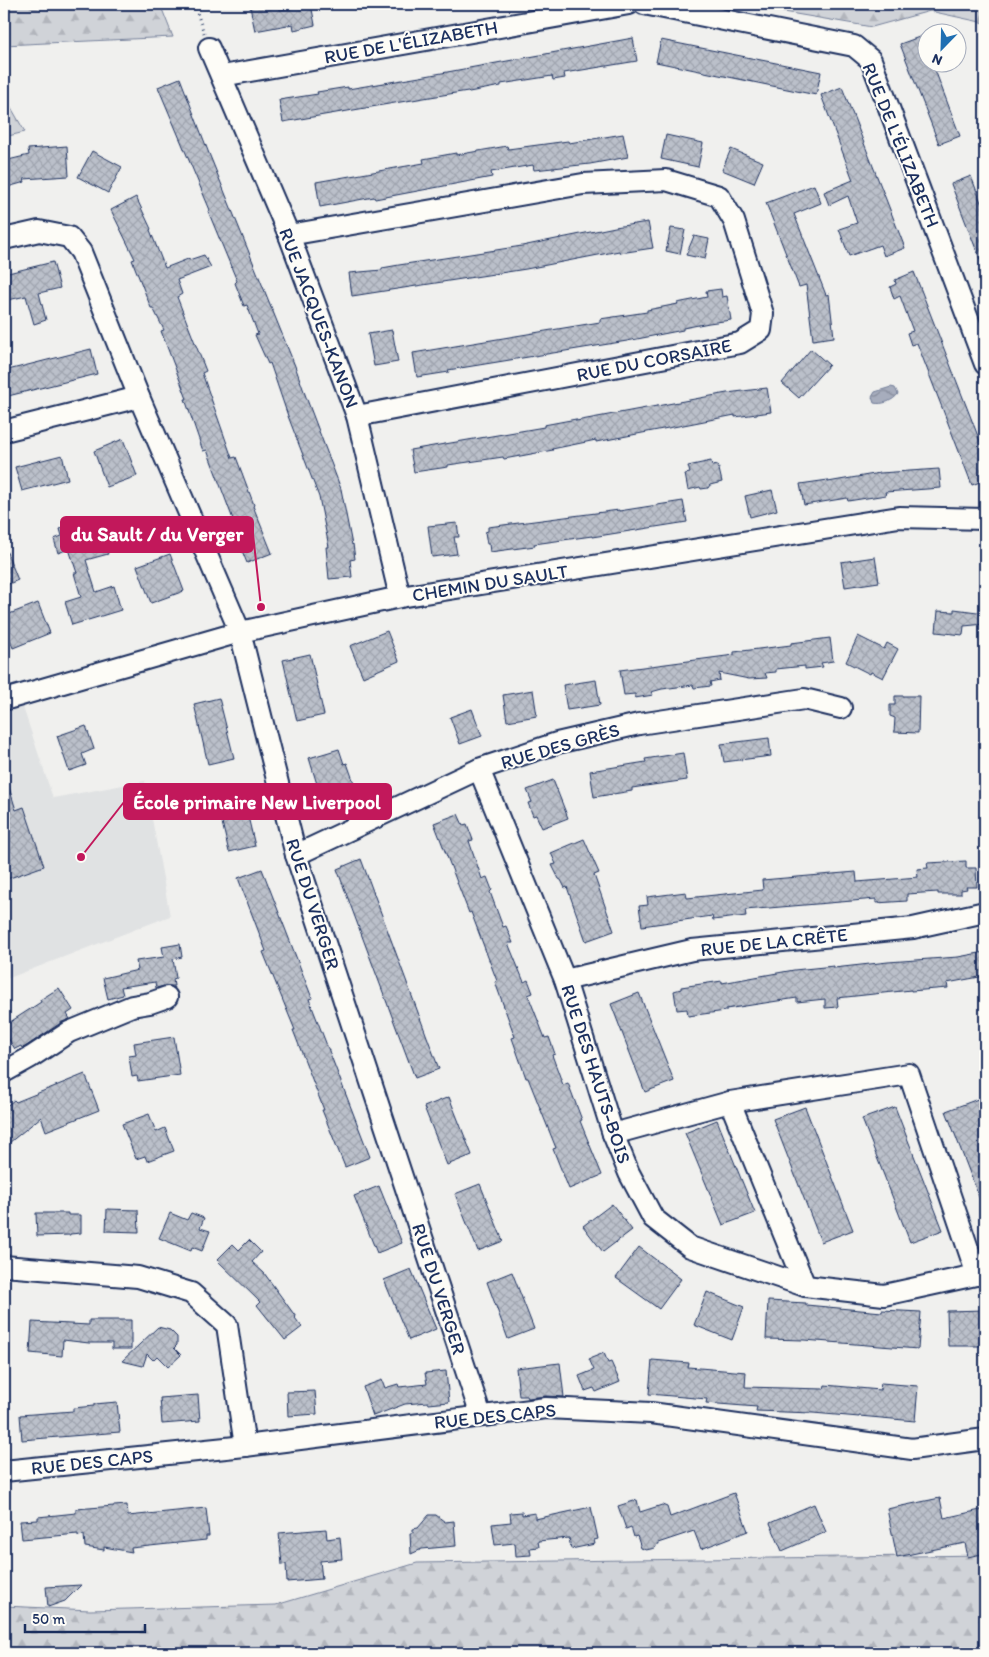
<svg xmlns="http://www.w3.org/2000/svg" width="989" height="1657" font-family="Itim,sans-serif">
	<defs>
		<pattern id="forest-firs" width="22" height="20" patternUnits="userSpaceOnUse" patternTransform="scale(1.25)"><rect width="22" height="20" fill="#d0d3d8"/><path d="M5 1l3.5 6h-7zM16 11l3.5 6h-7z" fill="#b2b5bc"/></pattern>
		<pattern id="water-waves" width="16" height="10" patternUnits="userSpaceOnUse" patternTransform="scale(1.25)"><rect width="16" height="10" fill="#a7adbd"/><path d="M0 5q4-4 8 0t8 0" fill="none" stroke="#878d9d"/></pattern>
		<pattern id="building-cross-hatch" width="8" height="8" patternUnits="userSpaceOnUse" patternTransform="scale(1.25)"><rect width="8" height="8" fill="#bbc0ca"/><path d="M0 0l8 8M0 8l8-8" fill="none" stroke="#a0a5b0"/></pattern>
	</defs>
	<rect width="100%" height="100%" fill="#f0f0ee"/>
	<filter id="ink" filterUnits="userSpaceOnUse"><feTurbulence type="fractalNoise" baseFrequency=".02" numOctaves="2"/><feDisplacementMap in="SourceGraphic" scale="10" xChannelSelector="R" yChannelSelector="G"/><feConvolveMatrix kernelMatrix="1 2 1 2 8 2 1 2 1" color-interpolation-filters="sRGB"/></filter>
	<g filter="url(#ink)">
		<path fill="#e0e2e3" d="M 19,695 L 53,798 L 145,781 L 170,916 L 4,980 L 4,700 Z"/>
		<g fill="url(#forest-firs)" stroke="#76819b">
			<path d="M 4,4 L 160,4 L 173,37 L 4,45 Z"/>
			<path d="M 737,4 L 985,4 L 985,23 L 930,11 L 872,27 Z"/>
			<path d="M 4,95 L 25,132 L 4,137 Z"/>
			<path d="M 985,1555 L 985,1653 L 4,1653 L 4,1606 L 90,1610 L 276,1605 L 417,1563 Z"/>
		</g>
		<path fill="url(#water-waves)" stroke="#6f7b97" d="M 891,387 L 895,388 L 898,394 C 893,401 882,405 874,403 L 872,397 L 875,392 Z"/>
		<g fill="url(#building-cross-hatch)" stroke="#1b2f5e">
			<path d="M 268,4 L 279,4 L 280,10 L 311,4 L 315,25 L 294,30 L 293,24 L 255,31 L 250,7 Z"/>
			<path d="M 922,36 L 926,48 L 926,62 L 932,62 L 960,136 L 939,144 L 900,44 Z"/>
			<path d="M 633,38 L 637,61 L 564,73 L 565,78 L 553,80 L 552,76 L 501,84 L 501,86 L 469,92 L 468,91 L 424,98 L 283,122 L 279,100 L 318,94 L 317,92 L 348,87 L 348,89 L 420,77 Z"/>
			<path d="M 661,40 L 821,72 L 816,95 L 656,62 Z"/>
			<path d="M 180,78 L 208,151 L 295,366 L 306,397 L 341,489 L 352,545 L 353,544 L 355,559 L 350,560 L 352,577 L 329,579 L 326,547 L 329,547 L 319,497 L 288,416 L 270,363 L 268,364 L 255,335 L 258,334 L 247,305 L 244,306 L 235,283 L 237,281 L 208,211 L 210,210 L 158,87 Z"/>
			<path d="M 842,87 L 905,248 L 884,256 L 880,245 L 849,256 L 839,229 L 857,223 L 848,196 L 829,205 L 824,192 L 853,180 L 821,95 Z"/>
			<path d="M 623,134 L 628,157 L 590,164 L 534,170 L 533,165 L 491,172 L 492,177 L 375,199 L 374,197 L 320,207 L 316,182 L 424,163 L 423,159 L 456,153 L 456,155 L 507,146 L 508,149 L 568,141 L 569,143 Z"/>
			<path d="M 666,135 L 703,143 L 698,167 L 661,159 Z"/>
			<path d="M 67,146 L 69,176 L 24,179 L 25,182 L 4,188 L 4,161 L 29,155 L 28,149 Z"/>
			<path d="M 731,149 L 763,162 L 754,183 L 722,170 Z"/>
			<path d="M 92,151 L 122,167 L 108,193 L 78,177 Z"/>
			<path d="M 971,176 L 985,213 L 985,270 L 984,270 L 951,184 Z"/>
			<path d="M 814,185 L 821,203 L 794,214 L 826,295 L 829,294 L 834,337 L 813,340 L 806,285 L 799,287 L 766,203 Z"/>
			<path d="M 136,197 L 151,229 L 150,230 L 165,268 L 188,259 L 189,260 L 204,255 L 211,267 L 177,280 L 182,294 L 177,297 L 206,371 L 202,373 L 232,458 L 236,457 L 254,505 L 253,506 L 272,553 L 247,563 L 234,531 L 237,530 L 207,450 L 203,451 L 185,399 L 187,399 L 161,331 L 164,330 L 153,308 L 151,308 L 132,260 L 135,259 L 111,210 Z"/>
			<path d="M 648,222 L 653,248 L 620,253 L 619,251 L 526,269 L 352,296 L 349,273 L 382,270 L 382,268 L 399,265 L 522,246 L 615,227 Z"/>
			<path d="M 671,228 L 685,230 L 680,254 L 666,251 Z"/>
			<path d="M 694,236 L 709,239 L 705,259 L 686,255 Z"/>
			<path d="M 53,262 L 60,288 L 39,293 L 46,320 L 34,324 L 26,296 L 8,300 L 4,284 L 4,274 Z"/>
			<path d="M 914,272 L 985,454 L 985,480 L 972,485 L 917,343 L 911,345 L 907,333 L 913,331 L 900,296 L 894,299 L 890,287 L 896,284 L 895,280 Z"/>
			<path d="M 721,289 L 722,297 L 727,296 L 731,320 L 709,323 L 683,328 L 683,330 L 627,341 L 448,370 L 449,372 L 417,377 L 413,353 L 600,322 L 600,319 L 647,312 L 647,310 L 678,304 L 677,303 L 707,297 L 706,291 Z"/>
			<path d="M 392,330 L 398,362 L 374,366 L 368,334 Z"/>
			<path d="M 91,349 L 97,374 L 4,397 L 4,371 Z"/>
			<path d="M 811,349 L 829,365 L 799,398 L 782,383 Z"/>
			<path d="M 767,388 L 771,412 L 735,417 L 735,415 L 596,442 L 596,440 L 552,449 L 553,450 L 504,459 L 503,457 L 448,465 L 448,467 L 414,472 L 410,450 L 544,427 L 544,425 L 576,419 L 576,421 L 727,393 Z"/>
			<path d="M 123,439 L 137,476 L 107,487 L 94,451 Z"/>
			<path d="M 62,455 L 68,479 L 22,491 L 15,467 Z"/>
			<path d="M 711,461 L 712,466 L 718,465 L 722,482 L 710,485 L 708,488 L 701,489 L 700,487 L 688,490 L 685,474 L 690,473 L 688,466 Z"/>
			<path d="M 939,469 L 941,488 L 885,492 L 886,495 L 848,501 L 847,498 L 804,505 L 800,484 L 828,480 L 828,482 L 880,473 Z"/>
			<path d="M 772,490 L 777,510 L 750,517 L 745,496 Z"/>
			<path d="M 683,501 L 687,522 L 592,537 L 592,536 L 534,544 L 535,546 L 490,552 L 489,544 L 487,544 L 485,532 L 488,531 L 488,527 L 619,510 L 619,511 Z"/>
			<path d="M 97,517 L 108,554 L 86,560 L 96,592 L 114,586 L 121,610 L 72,625 L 65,602 L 81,597 L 74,573 L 77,573 L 69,549 L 58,553 L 54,539 L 62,536 L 60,529 Z"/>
			<path d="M 457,523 L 459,537 L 454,537 L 457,554 L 432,557 L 428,526 Z"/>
			<path d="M 4,545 L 18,580 L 4,586 Z"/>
			<path d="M 170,554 L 184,591 L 151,603 L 137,566 Z"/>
			<path d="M 875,557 L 879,582 L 845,587 L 841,562 Z"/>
			<path d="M 38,603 L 50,633 L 13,648 L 4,624 L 4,616 Z"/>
			<path d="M 954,609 L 985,613 L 985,624 L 964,626 L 963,635 L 936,632 L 938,611 L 954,612 Z"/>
			<path d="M 387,631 L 399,661 L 363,677 L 350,646 Z"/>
			<path d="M 858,636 L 884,649 L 887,643 L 898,649 L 883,678 L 871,672 L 870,674 L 846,662 Z"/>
			<path d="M 830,638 L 833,661 L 821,663 L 823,667 L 805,669 L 805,666 L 776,669 L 776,672 L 765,673 L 767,678 L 749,679 L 719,673 L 720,680 L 710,682 L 711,686 L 694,688 L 693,685 L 662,689 L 651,692 L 653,695 L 635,698 L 635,694 L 624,695 L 620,670 L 734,655 L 734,652 L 791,645 L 791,643 Z"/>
			<path d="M 310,654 L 324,715 L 297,721 L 283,660 Z"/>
			<path d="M 596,680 L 600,705 L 567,710 L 563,685 Z"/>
			<path d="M 533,690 L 537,716 L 507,721 L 503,695 Z"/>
			<path d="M 895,696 L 919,696 L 918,733 L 894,732 L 895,718 L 890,716 L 890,705 L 895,705 Z"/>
			<path d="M 219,698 L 234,758 L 208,764 L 194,704 Z"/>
			<path d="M 472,709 L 482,736 L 460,744 L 450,717 Z"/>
			<path d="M 86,726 L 94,749 L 82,754 L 86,765 L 69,771 L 57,736 Z"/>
			<path d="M 769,738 L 771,756 L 724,762 L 721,744 Z"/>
			<path d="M 339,749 L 344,764 L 347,763 L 354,783 L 320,794 L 309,758 Z"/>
			<path d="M 683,753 L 687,780 L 632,788 L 632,791 L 594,797 L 590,771 L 646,762 L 645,759 Z"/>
			<path d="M 553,780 L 568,818 L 542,828 L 536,815 L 533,816 L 528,803 L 532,802 L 527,790 Z"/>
			<path d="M 7,781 L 16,810 L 24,807 L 44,866 L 4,880 L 4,782 Z"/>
			<path d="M 241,787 L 255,846 L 229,852 L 215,793 Z"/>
			<path d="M 458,814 L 463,825 L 467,824 L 473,840 L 469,841 L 482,879 L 487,877 L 492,890 L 490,892 L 503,927 L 506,926 L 513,943 L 508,943 L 524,982 L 528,980 L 533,993 L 528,995 L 541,1028 L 545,1038 L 549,1037 L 555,1054 L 552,1055 L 563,1085 L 568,1083 L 582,1120 L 580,1121 L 602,1175 L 569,1189 L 553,1149 L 556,1148 L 528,1078 L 526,1078 L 512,1038 L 515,1037 L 495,982 L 497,981 L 471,912 L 469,913 L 434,823 Z"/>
			<path d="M 584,839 L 599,873 L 594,875 L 614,931 L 586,941 L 567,887 L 565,888 L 561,880 L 559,879 L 552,865 L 556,864 L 551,853 Z"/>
			<path d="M 361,859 L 439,1069 L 415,1078 L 337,869 Z"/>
			<path d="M 966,861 L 966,868 L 976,868 L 977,887 L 966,887 L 967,889 L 961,890 L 961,894 L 938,894 L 938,892 L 907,894 L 907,901 L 876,903 L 876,899 L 745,910 L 746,916 L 713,920 L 712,916 L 642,926 L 639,906 L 648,905 L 647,897 L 686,892 L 687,898 L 763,890 L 762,880 L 856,872 L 857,882 L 918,877 L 917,869 L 928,868 L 927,863 Z"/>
			<path d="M 262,869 L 312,998 L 309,999 L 370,1157 L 345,1167 L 322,1110 L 324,1110 L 293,1030 L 295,1030 L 263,952 L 266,951 L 238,878 Z"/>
			<path d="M 180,944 L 182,957 L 173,959 L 176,978 L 173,979 L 174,986 L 164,986 L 156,988 L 155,982 L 121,987 L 123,995 L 108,999 L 103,978 L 138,970 L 136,961 L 164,957 L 162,947 Z"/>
			<path d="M 985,952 L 985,976 L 947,983 L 948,988 L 911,991 L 911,990 L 837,998 L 838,1007 L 825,1008 L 825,999 L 797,1002 L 797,998 L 726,1009 L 726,1011 L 688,1016 L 687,1009 L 677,1010 L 674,991 L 681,989 L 681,987 L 722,981 L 722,983 L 794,970 L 834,966 L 834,968 L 888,962 L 958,957 Z"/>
			<path d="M 59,988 L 73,1010 L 67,1014 L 70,1019 L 62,1022 L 25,1047 L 22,1048 L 21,1046 L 15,1049 L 4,1032 L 4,1026 L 41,1002 L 40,1000 Z"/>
			<path d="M 639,993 L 674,1081 L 645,1092 L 611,1004 Z"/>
			<path d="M 174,1037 L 180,1075 L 138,1081 L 137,1076 L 132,1077 L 129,1056 L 136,1055 L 134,1043 Z"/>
			<path d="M 85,1074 L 99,1110 L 46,1131 L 41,1117 L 4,1147 L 4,1108 L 14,1100 L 16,1102 Z"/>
			<path d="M 449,1097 L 472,1155 L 447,1165 L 424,1107 Z"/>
			<path d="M 978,1099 L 985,1117 L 984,1210 L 946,1111 Z"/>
			<path d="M 805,1107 L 853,1230 L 821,1242 L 773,1119 Z"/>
			<path d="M 895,1107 L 943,1230 L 910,1242 L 862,1119 Z"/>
			<path d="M 149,1114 L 156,1132 L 165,1128 L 174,1151 L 147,1161 L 145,1156 L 136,1159 L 122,1124 Z"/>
			<path d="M 717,1120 L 755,1213 L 723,1225 L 685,1133 Z"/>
			<path d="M 480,1184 L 503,1241 L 478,1251 L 455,1194 Z"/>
			<path d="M 379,1186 L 402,1243 L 377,1253 L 354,1196 Z"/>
			<path d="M 612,1204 L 632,1230 L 603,1252 L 583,1226 Z"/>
			<path d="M 107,1209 L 138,1210 L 139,1232 L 106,1231 Z"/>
			<path d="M 36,1213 L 68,1213 L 68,1215 L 81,1215 L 81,1233 L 70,1234 L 70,1235 L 37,1236 Z"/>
			<path d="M 170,1213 L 187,1220 L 191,1213 L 204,1218 L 200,1228 L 210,1231 L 202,1251 L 192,1247 L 191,1251 L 159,1238 Z"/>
			<path d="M 249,1240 L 261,1252 L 252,1262 L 264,1273 L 296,1317 L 295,1318 L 302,1327 L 285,1340 L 257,1305 L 260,1302 L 217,1260 L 233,1244 L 239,1250 Z"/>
			<path d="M 639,1247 L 681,1279 L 659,1309 L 616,1278 Z"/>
			<path d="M 411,1269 L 436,1329 L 409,1340 L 384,1280 Z"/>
			<path d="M 512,1272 L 534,1329 L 508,1339 L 487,1282 Z"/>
			<path d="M 707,1292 L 744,1307 L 732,1340 L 694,1325 Z"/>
			<path d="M 768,1301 L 806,1303 L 806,1305 L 882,1312 L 882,1310 L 921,1312 L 918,1349 L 804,1340 L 766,1339 Z"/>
			<path d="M 985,1310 L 985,1346 L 948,1346 L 947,1311 Z"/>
			<path d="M 89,1320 L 131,1320 L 131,1349 L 112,1349 L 112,1343 L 89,1343 L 63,1340 L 62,1356 L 30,1353 L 32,1322 L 89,1325 Z"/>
			<path d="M 158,1327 L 170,1330 L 177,1337 L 177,1345 L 174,1348 L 181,1355 L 168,1367 L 157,1356 L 153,1360 L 147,1354 L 143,1366 L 122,1361 Z"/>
			<path d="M 604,1353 L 608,1363 L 611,1362 L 620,1382 L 596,1392 L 594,1388 L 585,1391 L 579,1376 L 594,1370 L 589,1359 Z"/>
			<path d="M 652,1360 L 689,1363 L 688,1367 L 746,1372 L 745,1387 L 824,1389 L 825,1385 L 880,1390 L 881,1383 L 918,1386 L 915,1421 L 859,1416 L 859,1417 L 813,1413 L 756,1411 L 757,1407 L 706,1403 L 707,1399 L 649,1394 Z"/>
			<path d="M 560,1363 L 564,1397 L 546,1396 L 528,1398 L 527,1396 L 519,1396 L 516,1368 Z"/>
			<path d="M 446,1371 L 449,1402 L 429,1404 L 428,1402 L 405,1404 L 373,1416 L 363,1387 L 382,1380 L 385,1388 L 398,1384 L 399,1387 L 427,1384 L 425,1373 Z"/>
			<path d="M 315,1391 L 317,1414 L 288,1416 L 287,1392 Z"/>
			<path d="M 198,1395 L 200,1421 L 162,1424 L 160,1398 Z"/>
			<path d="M 117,1402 L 120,1432 L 22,1440 L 20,1415 L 73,1411 L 73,1408 L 94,1406 L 94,1404 Z"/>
			<path d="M 734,1493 L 748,1531 L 701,1549 L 694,1531 L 658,1543 L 655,1548 L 646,1550 L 641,1548 L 637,1536 L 634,1537 L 631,1527 L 626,1529 L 618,1506 L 637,1500 L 640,1512 L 662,1505 L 667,1507 L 670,1517 Z"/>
			<path d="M 940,1498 L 944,1518 L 985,1509 L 985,1553 L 968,1557 L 965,1543 L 897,1557 L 887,1509 Z"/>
			<path d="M 814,1504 L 826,1532 L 782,1551 L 770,1523 Z"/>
			<path d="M 127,1505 L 128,1516 L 206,1508 L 209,1536 L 206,1536 L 206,1540 L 131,1548 L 132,1552 L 104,1547 L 104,1550 L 85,1547 L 84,1535 L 78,1536 L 78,1534 L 22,1539 L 20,1521 L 38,1520 L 38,1517 L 76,1513 L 76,1509 Z"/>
			<path d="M 591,1507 L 598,1539 L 594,1540 L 595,1544 L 571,1549 L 569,1538 L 538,1541 L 539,1547 L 530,1548 L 531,1555 L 516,1556 L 515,1543 L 495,1545 L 492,1524 L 511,1522 L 510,1513 L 522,1512 L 522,1515 L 535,1513 L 535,1519 Z"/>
			<path d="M 429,1515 L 436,1515 L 445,1522 L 454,1521 L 456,1546 L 422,1549 L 411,1554 L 410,1533 L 413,1533 L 413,1529 L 418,1528 Z"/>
			<path d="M 326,1529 L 327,1539 L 340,1537 L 342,1559 L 320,1561 L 322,1579 L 287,1582 L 286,1564 L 282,1565 L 279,1533 Z"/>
			<path d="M 81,1585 L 65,1601 L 48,1607 L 46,1587 Z"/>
		</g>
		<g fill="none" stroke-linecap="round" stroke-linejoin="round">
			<g stroke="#1b2f5e" stroke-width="24">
				<g id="minor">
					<path d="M 644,4 L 854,46 L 871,60 L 985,364"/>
					<path d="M 209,48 L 289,235 L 357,416 L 400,597"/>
					<path d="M 222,76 L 629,4"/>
					<path d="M 289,235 L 583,184 L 666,180 L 719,196 L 734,221 L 763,314 L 761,330 L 740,343 L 357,416"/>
					<path d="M 4,239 L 39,231 L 69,237 L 81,252 L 139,397 L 240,632 L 296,855 L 481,1416"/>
					<path d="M 4,431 L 139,397"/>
					<path d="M 4,700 L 240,632 L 400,597 L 899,517 L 985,519"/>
					<path d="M 479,769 L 565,980 L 613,1134 L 629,1173 L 653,1218 L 690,1247 L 805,1286 L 884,1295 L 985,1273"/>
					<path d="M 296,855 L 479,769 L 557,743 L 639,724 L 804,699 L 841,708"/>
					<path d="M 565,980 L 692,950 L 913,928 L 985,912"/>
					<path d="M 4,1072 L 31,1057 L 69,1032 L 132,1006 L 150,1003 L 167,997"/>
					<path d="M 730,1102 L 805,1286"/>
					<path d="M 613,1134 L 730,1102 L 909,1074 L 977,1275"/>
					<path d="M 4,1266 L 138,1277 L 191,1293 L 227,1325 L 245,1446"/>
					<path d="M 4,1471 L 245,1446 L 546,1408 L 651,1413 L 912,1449 L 985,1439"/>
				</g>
			</g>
			<path stroke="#1b2f5e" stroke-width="3" stroke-dasharray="1 4" stroke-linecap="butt" d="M 194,4 L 204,33"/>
			<use href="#minor" stroke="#fdfcf7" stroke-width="20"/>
		</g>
	</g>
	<g text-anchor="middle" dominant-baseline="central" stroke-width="4" stroke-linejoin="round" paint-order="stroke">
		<g font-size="19" fill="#1b2f5e" stroke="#fdfcf7">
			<text transform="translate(411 42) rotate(-10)">RUE DE L'ÉLIZABETH</text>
			<text transform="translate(901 145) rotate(68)">RUE DE L'ÉLIZABETH</text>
			<text transform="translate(319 318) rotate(69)">RUE JACQUES-KANON</text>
			<text transform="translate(654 360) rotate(-11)">RUE DU CORSAIRE</text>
			<text transform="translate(490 583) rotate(-9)">CHEMIN DU SAULT</text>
			<text transform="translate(560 746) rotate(-16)">RUE DES GRÈS</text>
			<text transform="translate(313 904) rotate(72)">RUE DU VERGER</text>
			<text transform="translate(774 942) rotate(-6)">RUE DE LA CRÊTE</text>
			<text transform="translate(596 1074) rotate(72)">RUE DES HAUTS-BOIS</text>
			<text transform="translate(439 1289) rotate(72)">RUE DU VERGER</text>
			<text transform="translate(495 1416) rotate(-6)">RUE DES CAPS</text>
			<text transform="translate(92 1462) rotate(-6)">RUE DES CAPS</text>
		</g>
	</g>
	<path fill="none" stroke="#c2185b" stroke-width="2" d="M261 607L253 534M81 857L124 802"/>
	<g fill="#c2185b" stroke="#fdfcf7" stroke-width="2">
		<circle cx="261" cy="607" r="5"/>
		<circle cx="81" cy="857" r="5"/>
	</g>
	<g fill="#c2185b" stroke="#c2185b" stroke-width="2">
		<rect x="61" y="517" width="192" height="35" rx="5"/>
		<rect x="124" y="784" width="267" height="35" rx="5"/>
	</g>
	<g font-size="20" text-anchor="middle" font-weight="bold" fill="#fff">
		<text x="157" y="541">du Sault / du Verger</text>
		<text x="257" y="809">École primaire New Liverpool</text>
	</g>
	<rect width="989" height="1657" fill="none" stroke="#fdfcf7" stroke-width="20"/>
	<rect x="10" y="10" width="969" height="1637" fill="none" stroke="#1b2f5e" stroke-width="2" filter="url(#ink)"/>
	<g transform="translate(942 48) rotate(203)"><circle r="24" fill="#fdfcf7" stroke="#a3aaba"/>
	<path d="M0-4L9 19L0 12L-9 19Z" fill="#1f6fb2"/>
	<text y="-8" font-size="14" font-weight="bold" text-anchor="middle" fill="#1b2f5e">N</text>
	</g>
	<path d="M25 1624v8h120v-8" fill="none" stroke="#1b2f5e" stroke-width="2.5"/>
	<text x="32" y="1624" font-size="15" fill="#1b2f5e" stroke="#fdfcf7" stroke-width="4" paint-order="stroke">50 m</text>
</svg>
